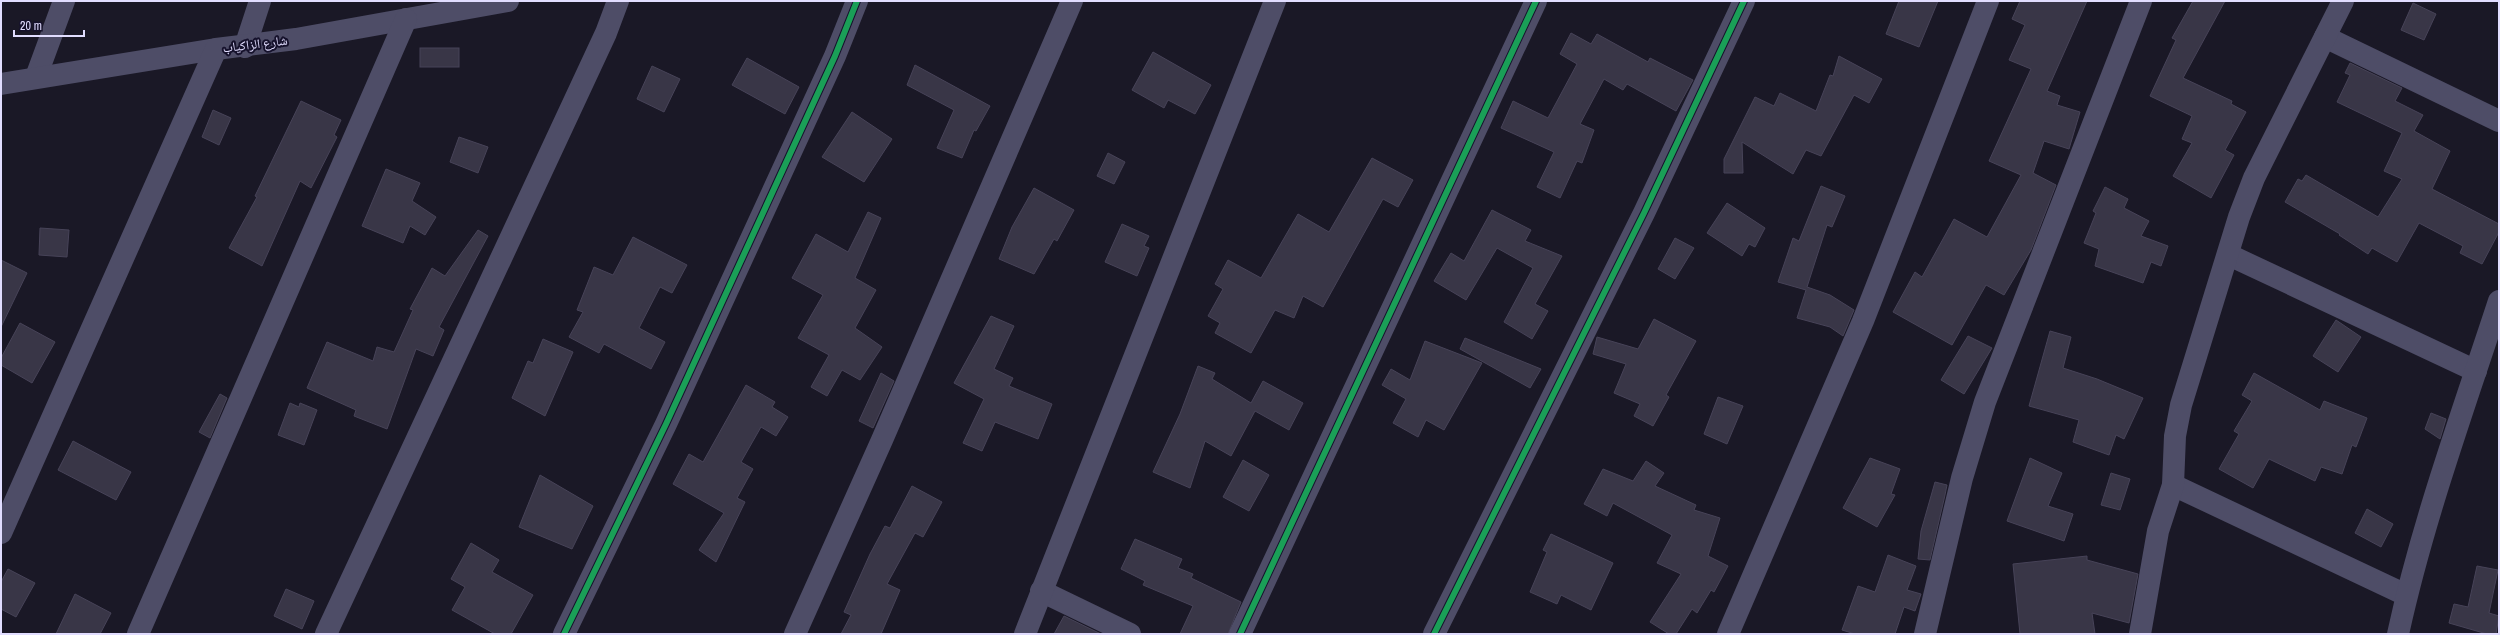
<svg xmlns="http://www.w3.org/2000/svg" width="2500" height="635" font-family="'Archivo Narrow','Noto Naskh Arabic',sans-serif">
	<rect width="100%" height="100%" fill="#1a1826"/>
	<g fill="#393647" stroke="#474358">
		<path d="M 1899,1 L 1938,1 L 1919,47 L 1886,34 Z"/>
		<path d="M 2020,1 L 2087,1 L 2047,91 L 2060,96 L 2057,105 L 2080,112 L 2069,149 L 2044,141 L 2033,173 L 2056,185 L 2031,250 L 2004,295 L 1986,285 L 1952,345 L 1893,312 L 1915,272 L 1922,277 L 1954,219 L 1987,237 L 2021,175 L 1989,161 L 2031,69 L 2009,60 L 2025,25 L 2012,19 Z"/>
		<path d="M 2193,1 L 2225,1 L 2183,78 L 2232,101 L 2231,104 L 2246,112 L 2225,150 L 2234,155 L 2211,198 L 2173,176 L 2192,143 L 2182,139 L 2192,116 L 2150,96 L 2176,40 L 2172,38 Z"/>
		<path d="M 2413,3 L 2436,14 L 2424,40 L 2401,30 Z"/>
		<path d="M 1571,33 L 1591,44 L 1597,34 L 1648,62 L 1650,58 L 1693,80 L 1676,111 L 1627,84 L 1623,90 L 1604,79 L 1580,124 L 1594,130 L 1582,163 L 1577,161 L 1560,198 L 1537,187 L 1554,152 L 1501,128 L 1513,101 L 1548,118 L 1577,64 L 1560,54 Z"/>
		<rect x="420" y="48" width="39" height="19"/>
		<path d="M 1153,52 L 1211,85 L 1195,114 L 1168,100 L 1164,108 L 1132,90 Z"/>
		<path d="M 1839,56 L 1882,79 L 1869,103 L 1854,95 L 1821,156 L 1806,150 L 1793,174 L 1742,142 L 1743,173 L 1724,173 L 1724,159 L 1755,97 L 1774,106 L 1780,93 L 1816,111 L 1830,75 L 1833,76 Z"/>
		<path d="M 747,58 L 799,87 L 785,114 L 732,85 Z"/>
		<path d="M 2350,63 L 2402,88 L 2395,101 L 2423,115 L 2414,131 L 2450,151 L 2432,189 L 2499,224 L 2499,232 L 2482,264 L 2460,253 L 2463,246 L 2419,223 L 2397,262 L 2372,248 L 2368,254 L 2339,235 L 2340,234 L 2285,202 L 2298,179 L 2302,181 L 2306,175 L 2378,217 L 2402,179 L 2384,171 L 2402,133 L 2337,102 L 2350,75 L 2345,73 Z"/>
		<path d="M 915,65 L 990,106 L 976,131 L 974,130 L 962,158 L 937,148 L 954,110 L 907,85 Z"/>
		<path d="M 652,66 L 680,79 L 664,112 L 637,99 Z"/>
		<path d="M 301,101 L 341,120 L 334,135 L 337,137 L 311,188 L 300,181 L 262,266 L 229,248 L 257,197 L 255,196 Z"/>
		<path d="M 213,110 L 231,118 L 219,145 L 202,137 Z"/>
		<path d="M 852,112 L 892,139 L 864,182 L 822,157 Z"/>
		<path d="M 459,137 L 488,147 L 478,173 L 450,162 Z"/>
		<path d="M 1108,153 L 1125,162 L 1114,184 L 1097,176 Z"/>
		<path d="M 1372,158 L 1413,180 L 1398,207 L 1383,199 L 1323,307 L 1303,296 L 1294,318 L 1275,310 L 1251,353 L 1215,333 L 1220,323 L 1208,316 L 1223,289 L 1215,284 L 1228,260 L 1261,278 L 1298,214 L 1329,232 Z"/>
		<path d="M 386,169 L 420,183 L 412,201 L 436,217 L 425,235 L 410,226 L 403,243 L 362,226 Z"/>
		<path d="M 1821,186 L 1845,196 L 1832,227 L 1827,225 L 1807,287 L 1830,295 L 1854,310 L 1843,336 L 1830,327 L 1797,318 L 1806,290 L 1778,282 L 1793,238 L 1799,241 Z"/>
		<path d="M 2105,187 L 2128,199 L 2124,208 L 2149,221 L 2141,236 L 2168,246 L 2161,266 L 2151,262 L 2143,283 L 2095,266 L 2099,249 L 2084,243 L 2096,213 L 2093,211 Z"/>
		<path d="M 1034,188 L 1074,210 L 1057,241 L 1054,239 L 1034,274 L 999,259 L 1012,227 Z"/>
		<path d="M 1727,203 L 1765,228 L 1755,247 L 1749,244 L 1742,256 L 1707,233 Z"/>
		<path d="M 1492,210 L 1531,230 L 1525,241 L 1562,256 L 1535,304 L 1548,311 L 1532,339 L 1504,322 L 1533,268 L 1497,248 L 1466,300 L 1434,281 L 1451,253 L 1464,261 Z"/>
		<path d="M 868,212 L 881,218 L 855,278 L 876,290 L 855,328 L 882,347 L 860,380 L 842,370 L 827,396 L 811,387 L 829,355 L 798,338 L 823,295 L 792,278 L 816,234 L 848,252 Z"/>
		<path d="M 1122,224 L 1149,236 L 1144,246 L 1149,248 L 1137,276 L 1105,262 Z"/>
		<path d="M 40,228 L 69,230 L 67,257 L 39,255 Z"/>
		<path d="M 478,230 L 488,236 L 439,327 L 444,330 L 433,356 L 416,349 L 387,429 L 354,416 L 356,410 L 307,388 L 327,342 L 373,361 L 377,347 L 394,352 L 413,310 L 410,309 L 432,268 L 445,276 Z"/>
		<path d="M 633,237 L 687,265 L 672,293 L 660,287 L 639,328 L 665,342 L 651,369 L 604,344 L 599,353 L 569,337 L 583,312 L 577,310 L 594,267 L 613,275 Z"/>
		<path d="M 1675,238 L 1694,248 L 1675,279 L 1658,269 Z"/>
		<path d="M 1,260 L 27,273 L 1,327 Z"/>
		<path d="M 991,316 L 1014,326 L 994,369 L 1013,378 L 1009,386 L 1052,404 L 1038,439 L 995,422 L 982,451 L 963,443 L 984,399 L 954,383 Z"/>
		<path d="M 1654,319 L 1696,341 L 1666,395 L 1669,397 L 1653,426 L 1634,416 L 1640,404 L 1614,393 L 1626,364 L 1593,354 L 1597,337 L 1638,349 Z"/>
		<path d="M 2336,320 L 2361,337 L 2338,372 L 2313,356 Z"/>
		<path d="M 20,323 L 55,342 L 32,383 L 1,365 L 1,358 Z"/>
		<path d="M 2050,331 L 2071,337 L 2063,368 L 2097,379 L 2143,398 L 2124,439 L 2116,435 L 2109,455 L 2073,442 L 2079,420 L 2029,406 Z"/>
		<path d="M 1968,336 L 1992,348 L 1964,394 L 1941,380 Z"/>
		<path d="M 1465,338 L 1541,369 L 1530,388 L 1460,349 Z"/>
		<path d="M 543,339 L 573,352 L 545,416 L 512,398 L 528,361 L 533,363 Z"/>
		<path d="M 1425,341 L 1482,363 L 1444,430 L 1426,420 L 1418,437 L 1393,423 L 1406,399 L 1382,385 L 1391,369 L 1410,380 Z"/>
		<path d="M 1198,366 L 1215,373 L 1212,379 L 1251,403 L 1263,381 L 1303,403 L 1289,430 L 1255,411 L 1231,456 L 1205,441 L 1190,488 L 1153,472 L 1180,414 Z"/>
		<path d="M 881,373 L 894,381 L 873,428 L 859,421 Z"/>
		<path d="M 2254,373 L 2320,410 L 2324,401 L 2367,418 L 2356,447 L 2352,445 L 2342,474 L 2321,467 L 2315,481 L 2269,459 L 2253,488 L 2219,469 L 2239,434 L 2234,431 L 2252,401 L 2242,395 Z"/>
		<path d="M 746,385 L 775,402 L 772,407 L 788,417 L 776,436 L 761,427 L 741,462 L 753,469 L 737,498 L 745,502 L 716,562 L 699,550 L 724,513 L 673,484 L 689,454 L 703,462 Z"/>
		<path d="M 220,394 L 227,398 L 210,438 L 199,432 Z"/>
		<path d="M 1718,397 L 1743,406 L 1727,444 L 1704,434 Z"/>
		<path d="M 290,403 L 299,407 L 300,403 L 317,410 L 304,445 L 278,435 Z"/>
		<path d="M 2431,413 L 2446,419 L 2440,439 L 2425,429 Z"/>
		<path d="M 73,441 L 131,472 L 116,500 L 58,470 Z"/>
		<path d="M 1870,458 L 1900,469 L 1891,494 L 1895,495 L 1877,527 L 1843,508 Z"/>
		<path d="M 2030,458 L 2062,473 L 2048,506 L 2073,514 L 2064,541 L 2007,521 Z"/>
		<path d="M 1243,460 L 1269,475 L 1249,511 L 1223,497 Z"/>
		<path d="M 1646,461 L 1664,473 L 1655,486 L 1696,505 L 1694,510 L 1720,518 L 1708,556 L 1728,566 L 1714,592 L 1711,590 L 1697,613 L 1692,609 L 1676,634 L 1669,634 L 1650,622 L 1681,574 L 1657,563 L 1672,535 L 1613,503 L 1607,516 L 1584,504 L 1603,469 L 1633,481 Z"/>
		<path d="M 2111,473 L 2130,479 L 2120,510 L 2101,505 Z"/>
		<path d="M 540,475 L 593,506 L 572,549 L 519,527 Z"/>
		<path d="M 1935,482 L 1947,485 L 1945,495 L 1930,560 L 1918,559 L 1921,531 Z"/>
		<path d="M 912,486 L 942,502 L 923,537 L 915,533 L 887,584 L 900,590 L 881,634 L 841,634 L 851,615 L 844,612 L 870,554 L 885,526 L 890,528 Z"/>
		<path d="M 2367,509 L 2393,524 L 2381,547 L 2355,533 Z"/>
		<path d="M 1551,534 L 1613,563 L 1591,610 L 1561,595 L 1557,604 L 1530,592 L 1547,552 L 1543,550 Z"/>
		<path d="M 1135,539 L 1182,559 L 1178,568 L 1193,574 L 1191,578 L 1241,602 L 1228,634 L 1180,634 L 1193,606 L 1143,585 L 1145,581 L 1121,569 Z"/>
		<path d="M 471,543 L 499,560 L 492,572 L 533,595 L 511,634 L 495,634 L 452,610 L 465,587 L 451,579 Z"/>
		<path d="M 1888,555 L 1916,566 L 1907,590 L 1921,594 L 1915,611 L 1904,607 L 1895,634 L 1855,634 L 1842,630 L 1858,586 L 1875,592 Z"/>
		<path d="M 2087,556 L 2087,560 L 2138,574 L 2129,623 L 2092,613 L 2095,634 L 2020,634 L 2013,564 Z"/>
		<path d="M 2477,566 L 2498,570 L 2489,613 L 2499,616 L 2496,634 L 2487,634 L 2449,623 L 2454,604 L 2468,607 Z"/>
		<path d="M 8,569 L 35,583 L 16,617 L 1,609 L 1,582 Z"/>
		<path d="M 286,589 L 314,601 L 302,629 L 274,616 Z"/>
		<path d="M 75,594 L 111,613 L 100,634 L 56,634 Z"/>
		<path d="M 1064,616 L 1101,634 L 1054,634 Z"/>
	</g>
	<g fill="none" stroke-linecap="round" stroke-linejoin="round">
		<g stroke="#4e4d67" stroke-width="22">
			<path d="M 2325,37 L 2499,121"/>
			<path d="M 245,47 L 260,1"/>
			<path d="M 36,77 L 64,1"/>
			<path d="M 1,84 L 216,49 L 296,39 L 508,1"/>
			<path d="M 2229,255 L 2476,371"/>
			<path d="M 2173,485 L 2406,595"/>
			<path d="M 1,533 L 216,49"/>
			<path d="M 1041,591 L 1130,634"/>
			<path d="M 138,634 L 406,19"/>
			<path d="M 326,634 L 606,33 L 618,1"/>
			<path d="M 564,634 L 666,424 L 835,56 L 857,1"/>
			<path d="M 795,634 L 882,440 L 1072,1"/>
			<path d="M 1025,634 L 1275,1"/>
			<path d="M 1240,634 L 1536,1"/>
			<path d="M 1434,634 L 1644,213 L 1744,1"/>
			<path d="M 1728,634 L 1863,321 L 1988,1"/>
			<path d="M 1925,634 L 1962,478 L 1985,402 L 2141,1"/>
			<path d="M 2140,634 L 2158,531 L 2173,485 L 2175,436 L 2181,405 L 2239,217 L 2254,178 L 2343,1"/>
			<path d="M 2398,634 C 2423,520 2463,411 2499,301"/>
		</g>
		<g stroke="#16122c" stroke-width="8">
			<g id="cycleway">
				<path d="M 564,634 L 666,424 L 835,56 L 857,1"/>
				<path d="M 1240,634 L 1536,1"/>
				<path d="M 1434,634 L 1644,213 L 1744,1"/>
			</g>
		</g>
		<use href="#cycleway" stroke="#1a9f57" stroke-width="6"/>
	</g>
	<g text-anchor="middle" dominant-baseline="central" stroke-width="4" stroke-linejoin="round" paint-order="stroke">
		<g font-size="13" fill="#e1ddff" stroke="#16122c">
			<text transform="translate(255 44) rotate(-7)">شارع الزاكياب</text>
		</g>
	</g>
	<rect width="2500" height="635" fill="none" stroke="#e1ddff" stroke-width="4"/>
	<path d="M14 30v6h70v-6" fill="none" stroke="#e1ddff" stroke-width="2"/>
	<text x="20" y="30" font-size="12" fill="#e1ddff" stroke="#16122c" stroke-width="3" paint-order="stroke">20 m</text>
</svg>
